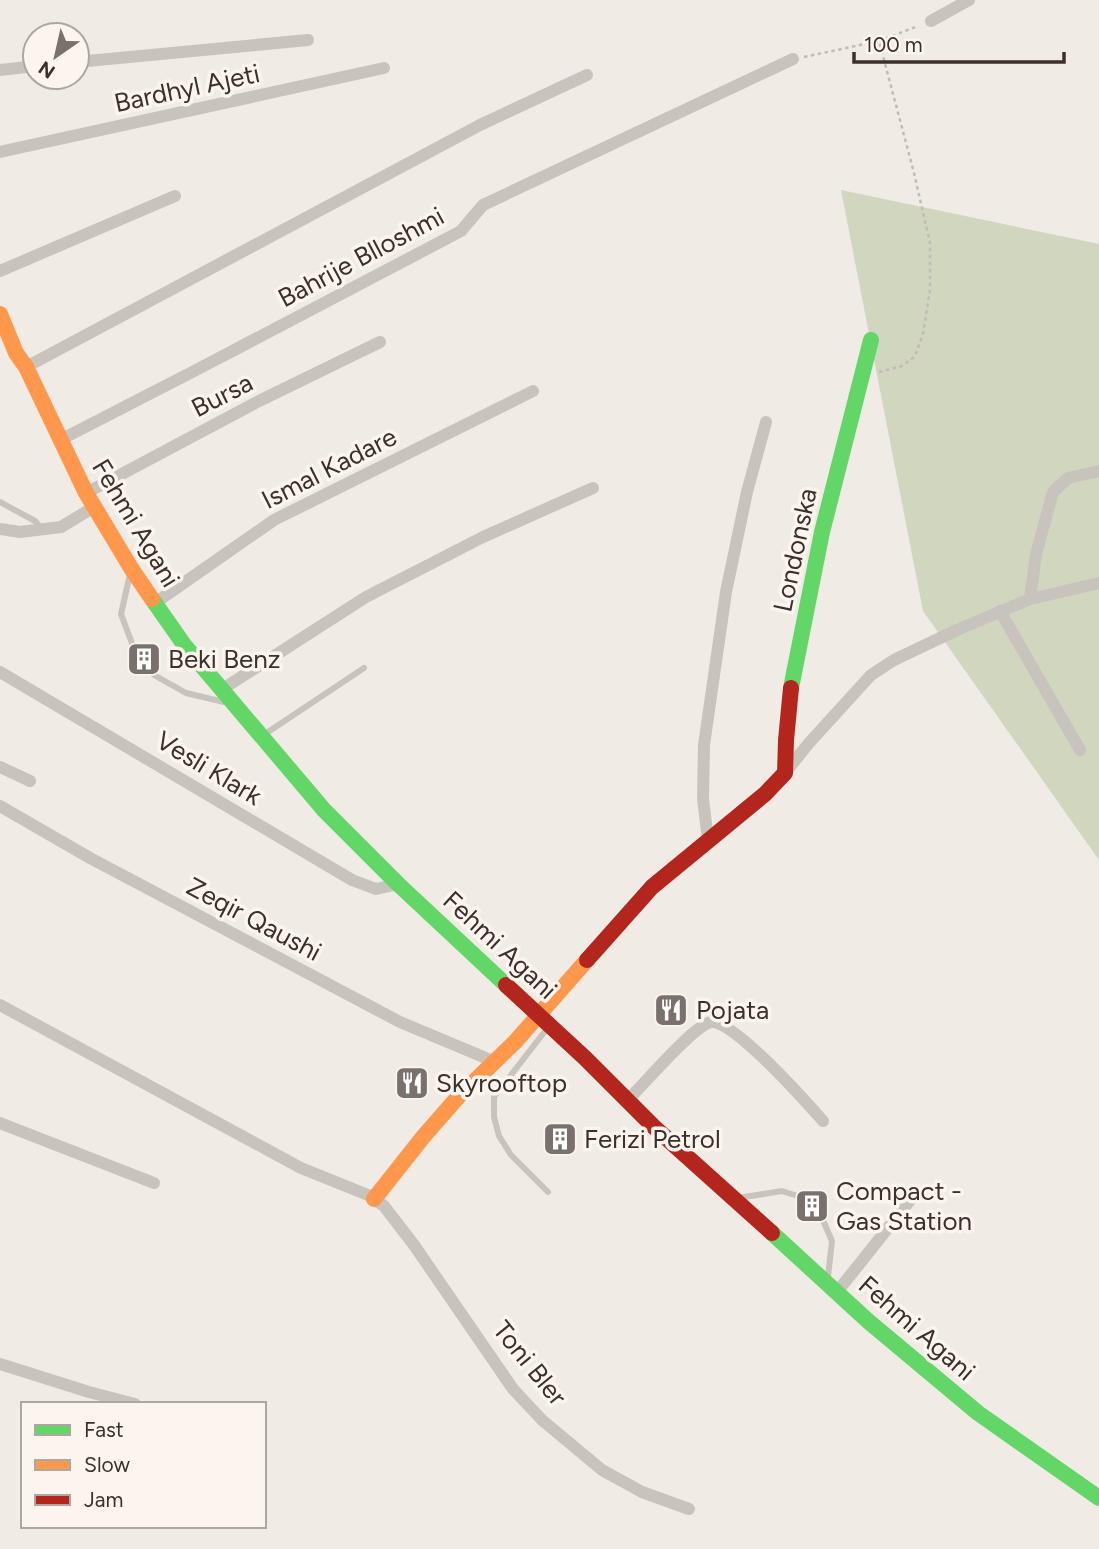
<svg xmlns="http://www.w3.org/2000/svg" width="1099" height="1549" font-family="Figtree,sans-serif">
	<rect width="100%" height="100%" fill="#f0ebe5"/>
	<path fill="#d1d6bf" d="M 841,190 L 1099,244 L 1099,860 L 923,611 Z"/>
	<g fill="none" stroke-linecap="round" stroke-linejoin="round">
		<g stroke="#c2bbb6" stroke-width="2.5" stroke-dasharray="3.5 3.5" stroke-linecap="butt">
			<path d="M 804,57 L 879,41 L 918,26"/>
			<path d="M 879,372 L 902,366 L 915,356 L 923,334 L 930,290 L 930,243 L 914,173 L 879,41"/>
		</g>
		<g stroke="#c9c3be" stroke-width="6">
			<path d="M 0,502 L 35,521 L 42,529"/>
			<path d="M 130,574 L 121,614 L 133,646"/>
			<path d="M 154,675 L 186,693 L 224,702"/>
			<path d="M 262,736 L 364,668"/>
			<path d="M 548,1192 L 511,1155 L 499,1136 L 494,1117 L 494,1097 L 549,1026"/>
			<path d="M 738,1198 L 782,1191 L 801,1197"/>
			<path d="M 822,1218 L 832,1241 L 828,1277"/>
		</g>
		<g stroke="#c9c3be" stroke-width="12">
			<path d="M 931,21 L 969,0"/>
			<path d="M 77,62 L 308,40"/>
			<path d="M 0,70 L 35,66"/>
			<path d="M 0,152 L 384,68"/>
			<path d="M 0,271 L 175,196"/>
			<path d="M 26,367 L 480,125 L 587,75"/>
			<path d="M 60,440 L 200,368 L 461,231 L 483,205 L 793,59"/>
			<path d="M 86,493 L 259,401 L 380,342"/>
			<path d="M 0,529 L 20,532 L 61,527 L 94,507"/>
			<path d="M 1030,599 L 1036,554 L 1053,492 L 1068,478 L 1099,471"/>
			<path d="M 155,603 L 274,520 L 533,391"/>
			<path d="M 1000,611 L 1080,750"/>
			<path d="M 0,672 L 352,880 L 376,889 L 398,884"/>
			<path d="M 221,690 L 366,597 L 483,537 L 593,488"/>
			<path d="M 0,767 L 30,781"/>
			<path d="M 785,773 L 809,743 L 871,675 L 894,660 L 957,630 L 1030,599 L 1099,583"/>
			<path d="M 0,806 L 90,858 L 400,1022 L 493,1061"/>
			<path d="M 708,840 L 703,799 L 704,745 L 726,592 L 747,492 L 766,422"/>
			<path d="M 0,1005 L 301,1168 L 368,1195 L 384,1206 L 414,1245 L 513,1389 L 542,1420 L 602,1470 L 642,1492 L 689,1509"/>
			<path d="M 628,1100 C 642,1086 694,1025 711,1022 C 733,1019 807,1103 823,1121"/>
			<path d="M 0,1123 L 154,1183"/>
			<path d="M 837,1292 L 912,1198"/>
			<path d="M 0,1364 L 89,1392 L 135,1404"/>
		</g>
		<g stroke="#63d668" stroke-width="16">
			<path d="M 152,599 L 185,646 L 324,810 L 398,884 L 506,985"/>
			<path d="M 791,688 L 822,532 L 871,340"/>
			<path d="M 772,1233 L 868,1321 L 978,1413 L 1099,1498"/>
		</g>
		<g stroke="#ff974d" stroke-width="16">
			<path d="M 0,314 L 16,353 L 26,367 L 86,493 L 131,568 L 152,599"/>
			<path d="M 374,1199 L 423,1137 L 458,1097 L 515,1042 L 587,960"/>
		</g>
		<g stroke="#b3261e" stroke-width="16">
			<path d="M 587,960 L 652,887 L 765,794 L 785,773 L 786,740 L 791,688"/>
			<path d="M 506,985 L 585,1058 L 654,1127 L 772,1233"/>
		</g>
	</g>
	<defs>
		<g id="building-square" transform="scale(1.75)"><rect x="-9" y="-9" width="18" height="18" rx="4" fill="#7a716c" stroke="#fbf5ee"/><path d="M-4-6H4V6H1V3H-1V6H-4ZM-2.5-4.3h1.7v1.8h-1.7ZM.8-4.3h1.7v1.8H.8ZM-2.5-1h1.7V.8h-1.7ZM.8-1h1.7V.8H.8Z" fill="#fff"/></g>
		<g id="restaurant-square" transform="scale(1.75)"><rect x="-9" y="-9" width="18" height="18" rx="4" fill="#7a716c" stroke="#fbf5ee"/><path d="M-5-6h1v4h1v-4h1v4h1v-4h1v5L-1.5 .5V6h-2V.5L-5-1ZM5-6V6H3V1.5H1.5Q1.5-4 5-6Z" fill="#fff"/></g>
	</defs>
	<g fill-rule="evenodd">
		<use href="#building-square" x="144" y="659"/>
		<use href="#restaurant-square" x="671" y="1010"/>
		<use href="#restaurant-square" x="412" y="1083"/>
		<use href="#building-square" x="560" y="1139"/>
		<use href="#building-square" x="812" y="1206"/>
	</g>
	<g text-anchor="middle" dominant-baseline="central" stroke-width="7" stroke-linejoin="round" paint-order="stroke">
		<g font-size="26" fill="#3b302b" stroke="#fbf5ee">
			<text transform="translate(187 88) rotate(-12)">Bardhyl Ajeti</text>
			<text transform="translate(361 257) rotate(-28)">Bahrije Blloshmi</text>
			<text transform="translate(222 395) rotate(-27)">Bursa</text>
			<text transform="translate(329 468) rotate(-27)">Ismal Kadare</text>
			<text transform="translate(136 523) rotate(59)">Fehmi Agani</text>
			<text transform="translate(795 550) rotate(-78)">Londonska</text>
			<text transform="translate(209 768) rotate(31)">Vesli Klark</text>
			<text transform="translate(254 919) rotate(28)">Zeqir Qaushi</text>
			<text transform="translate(500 945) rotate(43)">Fehmi Agani</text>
			<text transform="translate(917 1328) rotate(41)">Fehmi Agani</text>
			<text transform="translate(530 1363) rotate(51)">Toni Bler</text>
		</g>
		<g font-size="26" fill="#3b302b" stroke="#fbf5ee" text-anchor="start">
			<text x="168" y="659">Beki Benz</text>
			<text x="696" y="1010">Pojata</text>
			<text x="436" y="1083">Skyrooftop</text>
			<text x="584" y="1139">Ferizi Petrol</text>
			<text x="836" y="1191">Compact -<tspan x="836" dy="30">Gas Station</tspan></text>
		</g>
	</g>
	<rect x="21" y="1402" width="245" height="126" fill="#fbf5ee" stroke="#aea6a0" stroke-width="2"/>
	<rect x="35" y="1425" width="35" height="10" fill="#63d668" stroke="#aea6a0" stroke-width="2"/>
	<text x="84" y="1437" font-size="21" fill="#3b302b">Fast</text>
	<rect x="35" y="1460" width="35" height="10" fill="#ff974d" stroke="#aea6a0" stroke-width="2"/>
	<text x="84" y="1472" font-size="21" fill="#3b302b">Slow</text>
	<rect x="35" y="1495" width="35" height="10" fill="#b3261e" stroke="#aea6a0" stroke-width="2"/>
	<text x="84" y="1507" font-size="21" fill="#3b302b">Jam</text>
	<g transform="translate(56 56) rotate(214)"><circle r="33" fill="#fbf5ee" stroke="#aea6a0" stroke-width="2"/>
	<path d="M0-5L12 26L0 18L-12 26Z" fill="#7a716c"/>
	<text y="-10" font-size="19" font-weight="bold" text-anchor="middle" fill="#3b302b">N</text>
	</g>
	<path d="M854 52v10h210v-10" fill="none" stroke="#3b302b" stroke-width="3.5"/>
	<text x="864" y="52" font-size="21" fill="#3b302b" stroke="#fbf5ee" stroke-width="5" paint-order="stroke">100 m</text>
</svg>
